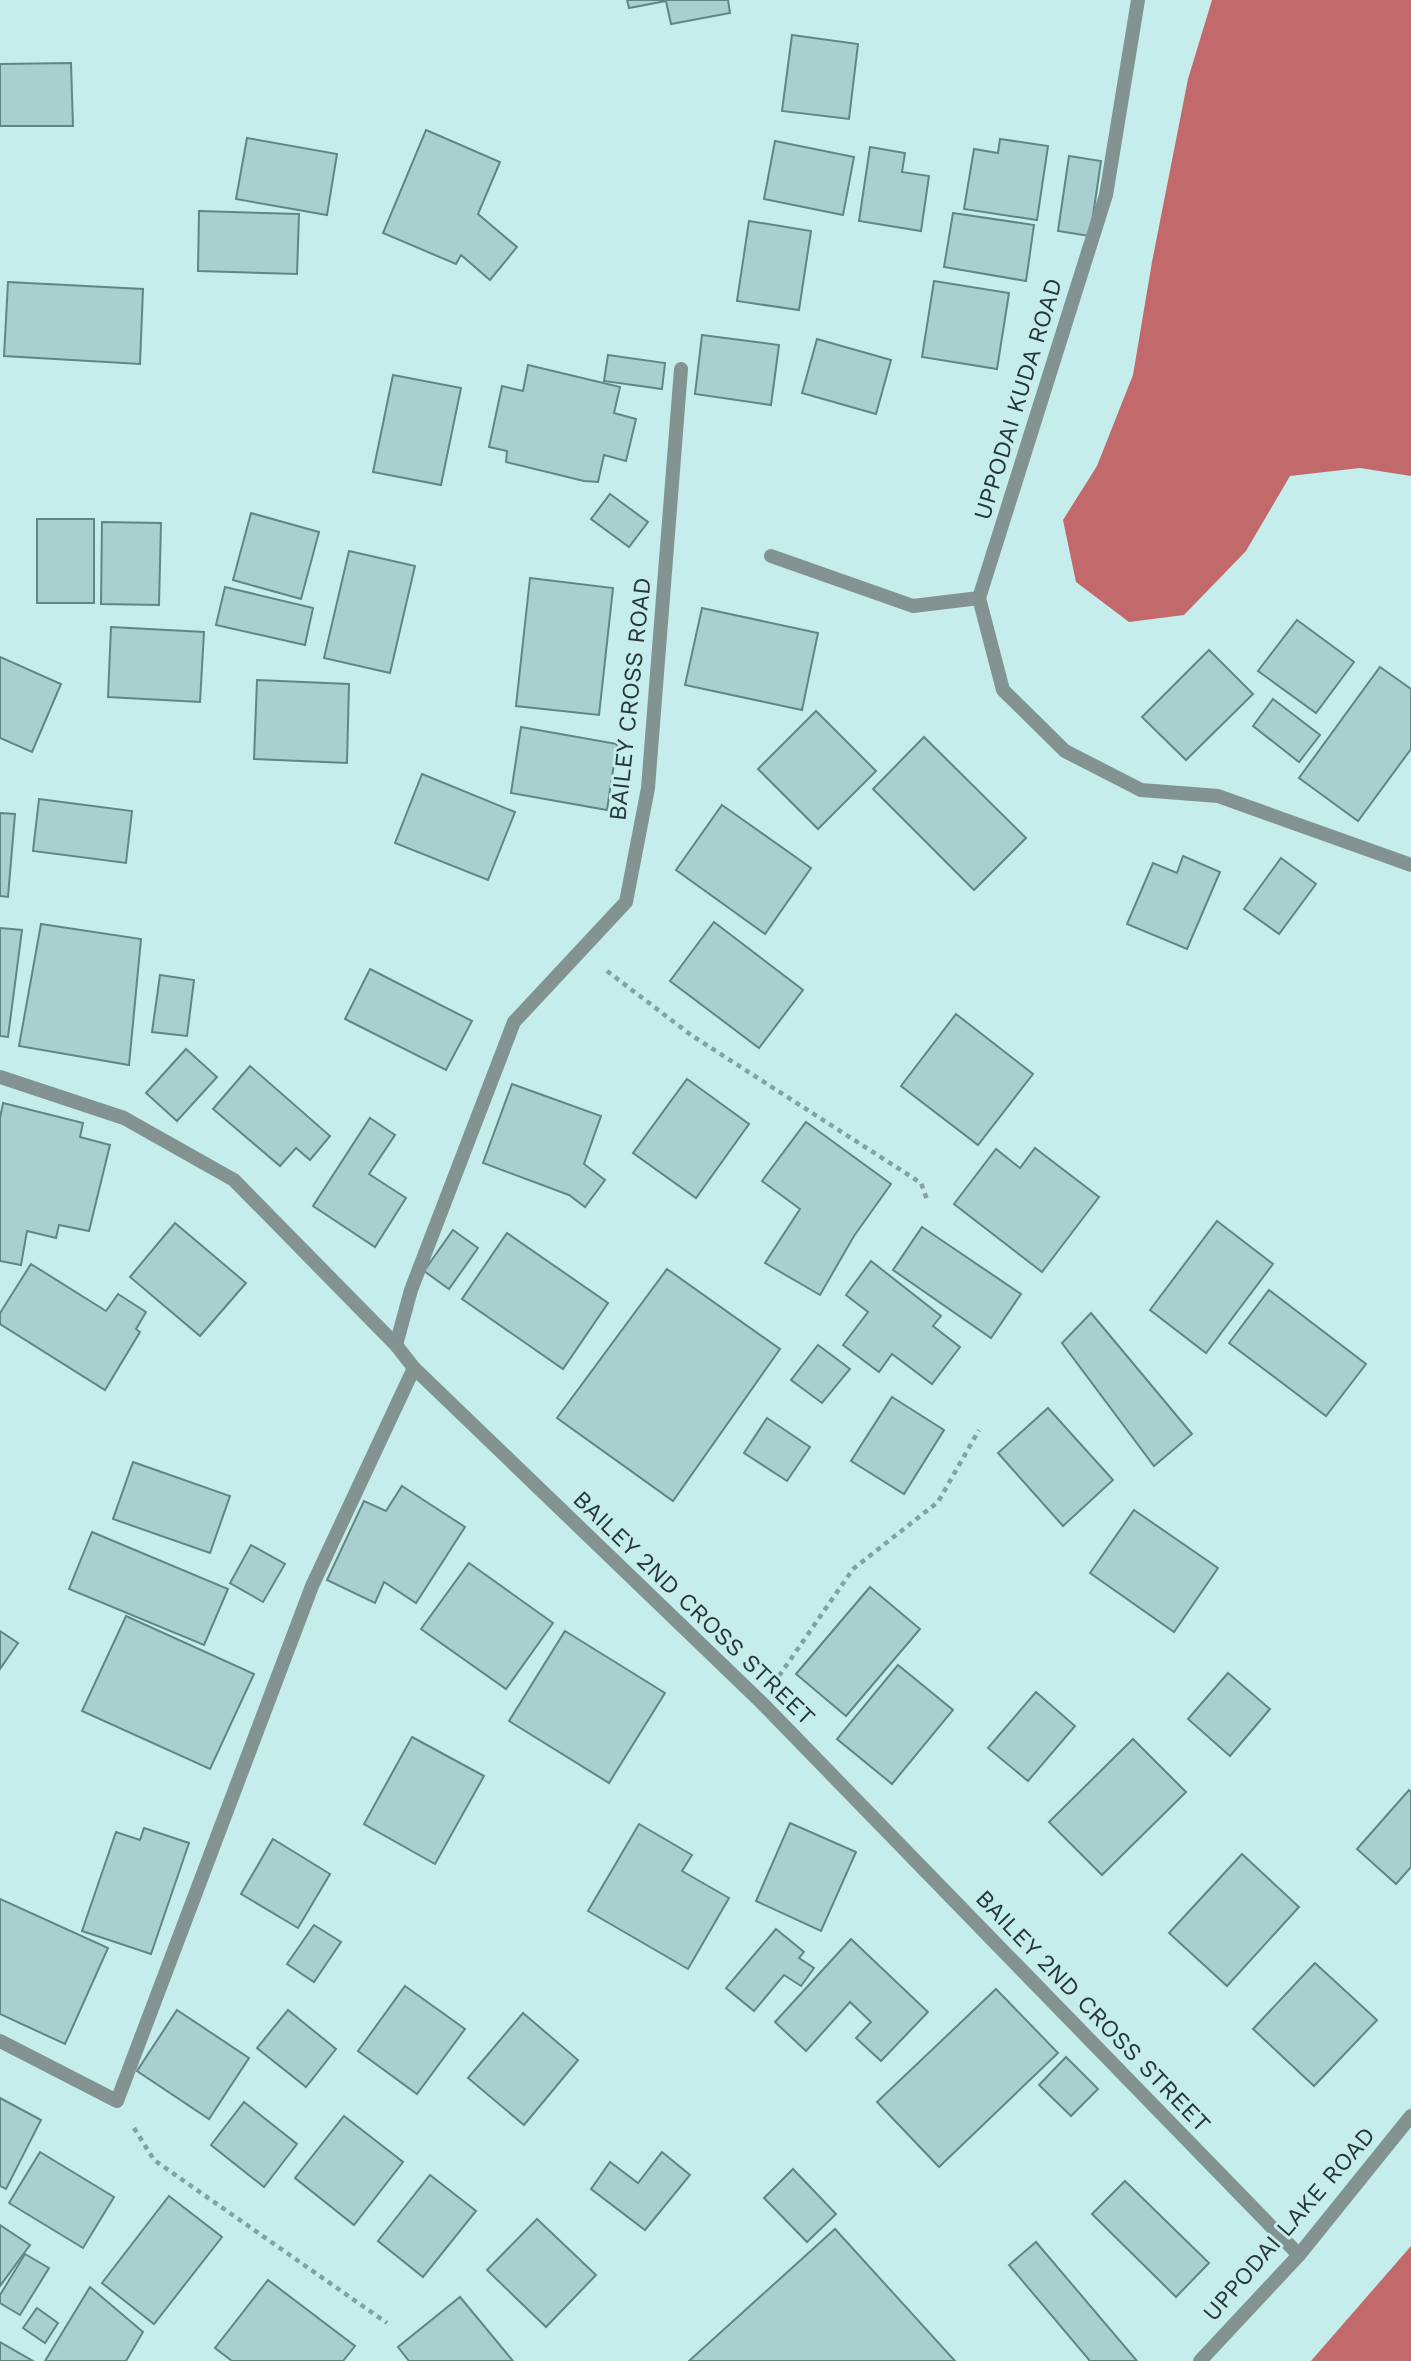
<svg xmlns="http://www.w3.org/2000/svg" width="1411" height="2361" font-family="'Work Sans',sans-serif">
	<rect width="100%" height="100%" fill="#c4edeb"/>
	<g fill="#c2696c">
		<path d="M 1212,0 L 1411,0 L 1411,476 L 1360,468 L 1290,476 L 1246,551 L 1184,615 L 1129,622 L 1076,582 L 1063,520 L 1097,466 L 1133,375 L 1152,262 L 1188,79 Z"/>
		<path d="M 1411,2246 L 1411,2361 L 1311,2361 Z"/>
	</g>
	<g fill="#a8d0ce" stroke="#618785" stroke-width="2">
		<path d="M 627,0 L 728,0 L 730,13 L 671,24 L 666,1 L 629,8 Z"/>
		<path d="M 792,35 L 858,44 L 849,119 L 782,111 Z"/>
		<path d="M 71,63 L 73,126 L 0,126 L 0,64 Z"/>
		<path d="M 426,130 L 500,162 L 478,214 L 517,247 L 490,280 L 461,255 L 456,264 L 383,233 Z"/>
		<path d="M 247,138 L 337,154 L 327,215 L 236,199 Z"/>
		<path d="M 1000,139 L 1048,146 L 1037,220 L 964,209 L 974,149 L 998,153 Z"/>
		<path d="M 775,141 L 854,157 L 843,215 L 764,199 Z"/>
		<path d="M 870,147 L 905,153 L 902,172 L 929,176 L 921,231 L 859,221 Z"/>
		<path d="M 1069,156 L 1101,161 L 1090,236 L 1058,231 Z"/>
		<path d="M 199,211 L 299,214 L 297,274 L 198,271 Z"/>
		<path d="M 953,213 L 1034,225 L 1026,281 L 944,267 Z"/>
		<path d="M 749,221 L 811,231 L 799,310 L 737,301 Z"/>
		<path d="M 934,281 L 1009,293 L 997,369 L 922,357 Z"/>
		<path d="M 8,282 L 143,289 L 140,364 L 4,356 Z"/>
		<path d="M 702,335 L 779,345 L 771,405 L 695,394 Z"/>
		<path d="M 817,339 L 891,360 L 876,414 L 802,393 Z"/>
		<path d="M 608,355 L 665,363 L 662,389 L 604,381 Z"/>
		<path d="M 528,365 L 620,387 L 614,413 L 636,419 L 626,461 L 604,455 L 598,482 L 584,481 L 506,462 L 507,451 L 489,447 L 502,386 L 523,391 Z"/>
		<path d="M 393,375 L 461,388 L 441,485 L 373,472 Z"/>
		<path d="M 610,494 L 648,522 L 629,547 L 591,519 Z"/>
		<path d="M 251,513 L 319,532 L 301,599 L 233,580 Z"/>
		<rect x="37" y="519" width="57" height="84"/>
		<path d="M 102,522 L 161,523 L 159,605 L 101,604 Z"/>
		<path d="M 349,551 L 415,566 L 390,673 L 324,658 Z"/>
		<path d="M 530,578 L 613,588 L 599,715 L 516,706 Z"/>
		<path d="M 225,587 L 313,608 L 305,645 L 216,625 Z"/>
		<path d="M 702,608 L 818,633 L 802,710 L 685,685 Z"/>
		<path d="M 1297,620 L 1354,662 L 1316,713 L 1258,671 Z"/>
		<path d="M 111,627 L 204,632 L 200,702 L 108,697 Z"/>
		<path d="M 1209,650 L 1253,694 L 1186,760 L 1142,717 Z"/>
		<path d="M 0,657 L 61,684 L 32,752 L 0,738 Z"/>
		<path d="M 1380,667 L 1411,689 L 1411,749 L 1358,821 L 1299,778 Z"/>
		<path d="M 257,680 L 349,684 L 347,763 L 254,759 Z"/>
		<path d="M 1273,699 L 1320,735 L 1299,762 L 1253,726 Z"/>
		<path d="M 816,711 L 876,771 L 818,829 L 758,769 Z"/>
		<path d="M 521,727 L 617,744 L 607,810 L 511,793 Z"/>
		<path d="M 924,737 L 1026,838 L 974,890 L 873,789 Z"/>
		<path d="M 422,774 L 515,812 L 488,880 L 395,843 Z"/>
		<path d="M 39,799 L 132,811 L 126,863 L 33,851 Z"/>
		<path d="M 722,805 L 811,868 L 765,934 L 676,870 Z"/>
		<path d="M 0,813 L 15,814 L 8,897 L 0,896 Z"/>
		<path d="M 1183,856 L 1220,872 L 1187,949 L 1127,924 L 1153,863 L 1177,873 Z"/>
		<path d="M 1281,858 L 1316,884 L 1279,934 L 1244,909 Z"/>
		<path d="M 714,922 L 803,990 L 759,1048 L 670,981 Z"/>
		<path d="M 41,924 L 141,939 L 129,1065 L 19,1046 Z"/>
		<path d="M 0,928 L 22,930 L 8,1037 L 0,1036 Z"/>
		<path d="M 370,969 L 472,1021 L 446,1070 L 345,1019 Z"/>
		<path d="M 160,975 L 194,980 L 187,1036 L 152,1032 Z"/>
		<path d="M 956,1014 L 1033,1074 L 978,1145 L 901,1086 Z"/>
		<path d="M 186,1049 L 217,1077 L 177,1121 L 146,1093 Z"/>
		<path d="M 250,1066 L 330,1136 L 310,1160 L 296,1148 L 280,1166 L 213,1109 Z"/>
		<path d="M 687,1079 L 749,1124 L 696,1198 L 633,1153 Z"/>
		<path d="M 512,1084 L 601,1116 L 584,1164 L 605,1180 L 585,1207 L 569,1195 L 483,1163 Z"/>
		<path d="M 3,1103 L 83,1123 L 80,1137 L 110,1145 L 89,1231 L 59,1225 L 56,1238 L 27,1231 L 21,1265 L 0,1261 L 0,1118 Z"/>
		<path d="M 370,1118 L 395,1135 L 369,1174 L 406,1198 L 375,1247 L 313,1206 Z"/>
		<path d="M 806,1122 L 891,1184 L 854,1236 L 820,1295 L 765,1263 L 800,1209 L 762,1181 Z"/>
		<path d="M 1035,1148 L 1099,1197 L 1042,1272 L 954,1204 L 996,1149 L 1020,1168 Z"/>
		<path d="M 1217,1221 L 1273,1264 L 1206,1353 L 1150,1310 Z"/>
		<path d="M 175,1223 L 246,1283 L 200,1336 L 130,1277 Z"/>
		<path d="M 922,1227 L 1021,1294 L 991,1338 L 893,1270 Z"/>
		<path d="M 453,1230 L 478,1248 L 449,1289 L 424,1271 Z"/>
		<path d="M 507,1233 L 608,1303 L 563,1369 L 462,1299 Z"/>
		<path d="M 871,1261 L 941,1316 L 933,1326 L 960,1347 L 932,1384 L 892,1354 L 879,1372 L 843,1345 L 868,1312 L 846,1295 Z"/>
		<path d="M 31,1264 L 106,1311 L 118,1294 L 146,1312 L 136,1329 L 140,1332 L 105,1390 L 0,1324 L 0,1313 Z"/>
		<path d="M 667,1269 L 780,1349 L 673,1501 L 557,1418 Z"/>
		<path d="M 1269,1290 L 1366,1364 L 1326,1416 L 1229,1343 Z"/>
		<path d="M 1091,1313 L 1192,1434 L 1154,1466 L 1062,1343 Z"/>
		<path d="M 818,1345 L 850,1369 L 822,1403 L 791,1380 Z"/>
		<path d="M 892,1397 L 944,1430 L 904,1494 L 851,1461 Z"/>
		<path d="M 1048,1408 L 1113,1480 L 1063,1526 L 998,1453 Z"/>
		<path d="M 767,1418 L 810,1447 L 787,1481 L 744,1453 Z"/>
		<path d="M 133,1462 L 230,1496 L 210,1553 L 113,1519 Z"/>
		<path d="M 402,1486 L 465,1527 L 416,1603 L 384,1582 L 375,1603 L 327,1580 L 364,1501 L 386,1511 Z"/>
		<path d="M 1134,1510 L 1218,1568 L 1174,1632 L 1090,1573 Z"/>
		<path d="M 92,1532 L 228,1589 L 204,1645 L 69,1589 Z"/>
		<path d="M 251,1545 L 285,1564 L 263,1602 L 230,1583 Z"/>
		<path d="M 469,1563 L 553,1623 L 506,1689 L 421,1629 Z"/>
		<path d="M 870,1587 L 920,1629 L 846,1716 L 796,1674 Z"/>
		<path d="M 126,1616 L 254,1674 L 210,1769 L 82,1711 Z"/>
		<path d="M 0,1631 L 18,1643 L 0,1669 Z"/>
		<path d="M 565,1631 L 665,1693 L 609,1783 L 509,1721 Z"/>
		<path d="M 898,1665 L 953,1710 L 892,1784 L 837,1739 Z"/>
		<path d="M 1228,1673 L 1270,1709 L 1230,1756 L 1188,1719 Z"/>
		<path d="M 1036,1692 L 1075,1726 L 1028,1781 L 988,1748 Z"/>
		<path d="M 412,1737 L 484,1776 L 435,1864 L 364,1824 Z"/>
		<path d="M 1133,1739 L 1186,1792 L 1102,1875 L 1049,1822 Z"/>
		<path d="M 1409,1790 L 1411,1792 L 1411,1867 L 1396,1884 L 1357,1849 Z"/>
		<path d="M 790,1823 L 856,1852 L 821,1931 L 756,1901 Z"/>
		<path d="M 639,1824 L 692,1855 L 682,1871 L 729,1898 L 688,1969 L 588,1911 Z"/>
		<path d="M 144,1828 L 189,1843 L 151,1954 L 82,1931 L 116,1832 L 140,1840 Z"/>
		<path d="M 273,1839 L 330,1874 L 298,1928 L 241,1894 Z"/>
		<path d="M 1242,1854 L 1299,1907 L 1227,1986 L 1169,1933 Z"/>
		<path d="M 0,1899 L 108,1948 L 65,2044 L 0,2014 Z"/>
		<path d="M 314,1925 L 341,1942 L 314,1982 L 287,1964 Z"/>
		<path d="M 776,1929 L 804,1952 L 799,1958 L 814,1968 L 801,1986 L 784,1975 L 754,2011 L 726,1988 Z"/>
		<path d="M 851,1939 L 928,2012 L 881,2061 L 856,2038 L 871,2022 L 850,2002 L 806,2051 L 775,2022 Z"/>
		<path d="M 1315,1963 L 1377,2020 L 1314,2086 L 1253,2029 Z"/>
		<path d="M 405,1986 L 465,2029 L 417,2094 L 358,2051 Z"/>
		<path d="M 996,1989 L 1058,2053 L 939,2167 L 877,2102 Z"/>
		<path d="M 177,2010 L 249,2058 L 209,2119 L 137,2071 Z"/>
		<path d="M 288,2010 L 336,2049 L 306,2087 L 257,2048 Z"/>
		<path d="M 523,2013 L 578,2060 L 524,2125 L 468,2078 Z"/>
		<path d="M 1066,2057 L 1098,2089 L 1071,2116 L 1039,2085 Z"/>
		<path d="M 0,2098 L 41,2120 L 6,2189 L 0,2186 Z"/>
		<path d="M 244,2102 L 297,2144 L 264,2187 L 211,2145 Z"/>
		<path d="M 344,2116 L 403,2162 L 354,2225 L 295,2178 Z"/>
		<path d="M 40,2152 L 114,2197 L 83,2248 L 9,2203 Z"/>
		<path d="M 662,2152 L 690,2175 L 645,2230 L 591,2189 L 610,2162 L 638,2183 Z"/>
		<path d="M 793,2169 L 836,2214 L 807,2242 L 764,2198 Z"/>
		<path d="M 430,2175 L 476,2211 L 423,2277 L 378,2241 Z"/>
		<path d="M 1125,2181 L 1209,2263 L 1176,2297 L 1092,2214 Z"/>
		<path d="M 169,2196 L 222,2237 L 154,2324 L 102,2283 Z"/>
		<path d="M 537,2219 L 596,2275 L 546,2327 L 487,2270 Z"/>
		<path d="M 0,2225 L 30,2245 L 0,2286 Z"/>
		<path d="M 835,2229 L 955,2361 L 689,2361 Z"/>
		<path d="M 1036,2242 L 1137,2361 L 1090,2361 L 1009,2265 Z"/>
		<path d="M 25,2254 L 49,2268 L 20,2315 L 0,2303 L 0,2295 Z"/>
		<path d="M 268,2280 L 355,2346 L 343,2361 L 232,2361 L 215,2348 Z"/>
		<path d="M 90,2287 L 143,2332 L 126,2361 L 45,2361 Z"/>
		<path d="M 460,2297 L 513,2361 L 409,2361 L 398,2347 Z"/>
		<path d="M 37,2308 L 58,2323 L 45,2343 L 23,2328 Z"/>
		<path d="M 0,2342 L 33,2361 L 0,2361 Z"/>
	</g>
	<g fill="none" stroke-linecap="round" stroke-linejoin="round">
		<g stroke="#84a2a1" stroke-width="4.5" stroke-dasharray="5 5" stroke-linecap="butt">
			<path d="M 607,971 L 691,1035 L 921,1183 L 928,1202"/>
			<path d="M 779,1676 L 853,1569 L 938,1502 L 979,1430"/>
			<path d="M 134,2128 L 154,2160 L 387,2323"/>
		</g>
		<g stroke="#839392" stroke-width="14">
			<path d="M 771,556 L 913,606 L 979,598 L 1106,195 L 1138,0"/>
			<path d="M 979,598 L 1003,690 L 1065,751 L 1141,790 L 1218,796 L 1411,865"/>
			<path d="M 396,1345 L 411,1290 L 514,1022 L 626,902 L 648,788 L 681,369"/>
			<path d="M 0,2041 L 117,2101 L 312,1586 L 414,1368"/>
		</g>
		<g stroke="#839392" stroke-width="14">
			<path d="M 0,1077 L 124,1118 L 234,1180 L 396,1345 L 414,1368 L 761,1702 L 1299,2255"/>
			<path d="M 1200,2361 L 1299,2255 L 1411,2116"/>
		</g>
	</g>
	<g text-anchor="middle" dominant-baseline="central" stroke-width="6" stroke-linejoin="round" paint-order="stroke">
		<g font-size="24" fill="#273736" stroke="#c4edeb">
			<text transform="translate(1018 399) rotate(-73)">UPPODAI KUDA ROAD</text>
			<text transform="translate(630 699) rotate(-84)">BAILEY CROSS ROAD</text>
			<text transform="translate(694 1608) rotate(44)">BAILEY 2ND CROSS STREET</text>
			<text transform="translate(1093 2011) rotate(46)">BAILEY 2ND CROSS STREET</text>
			<text transform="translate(1289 2224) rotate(-49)">UPPODAI LAKE ROAD</text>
		</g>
	</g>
</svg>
